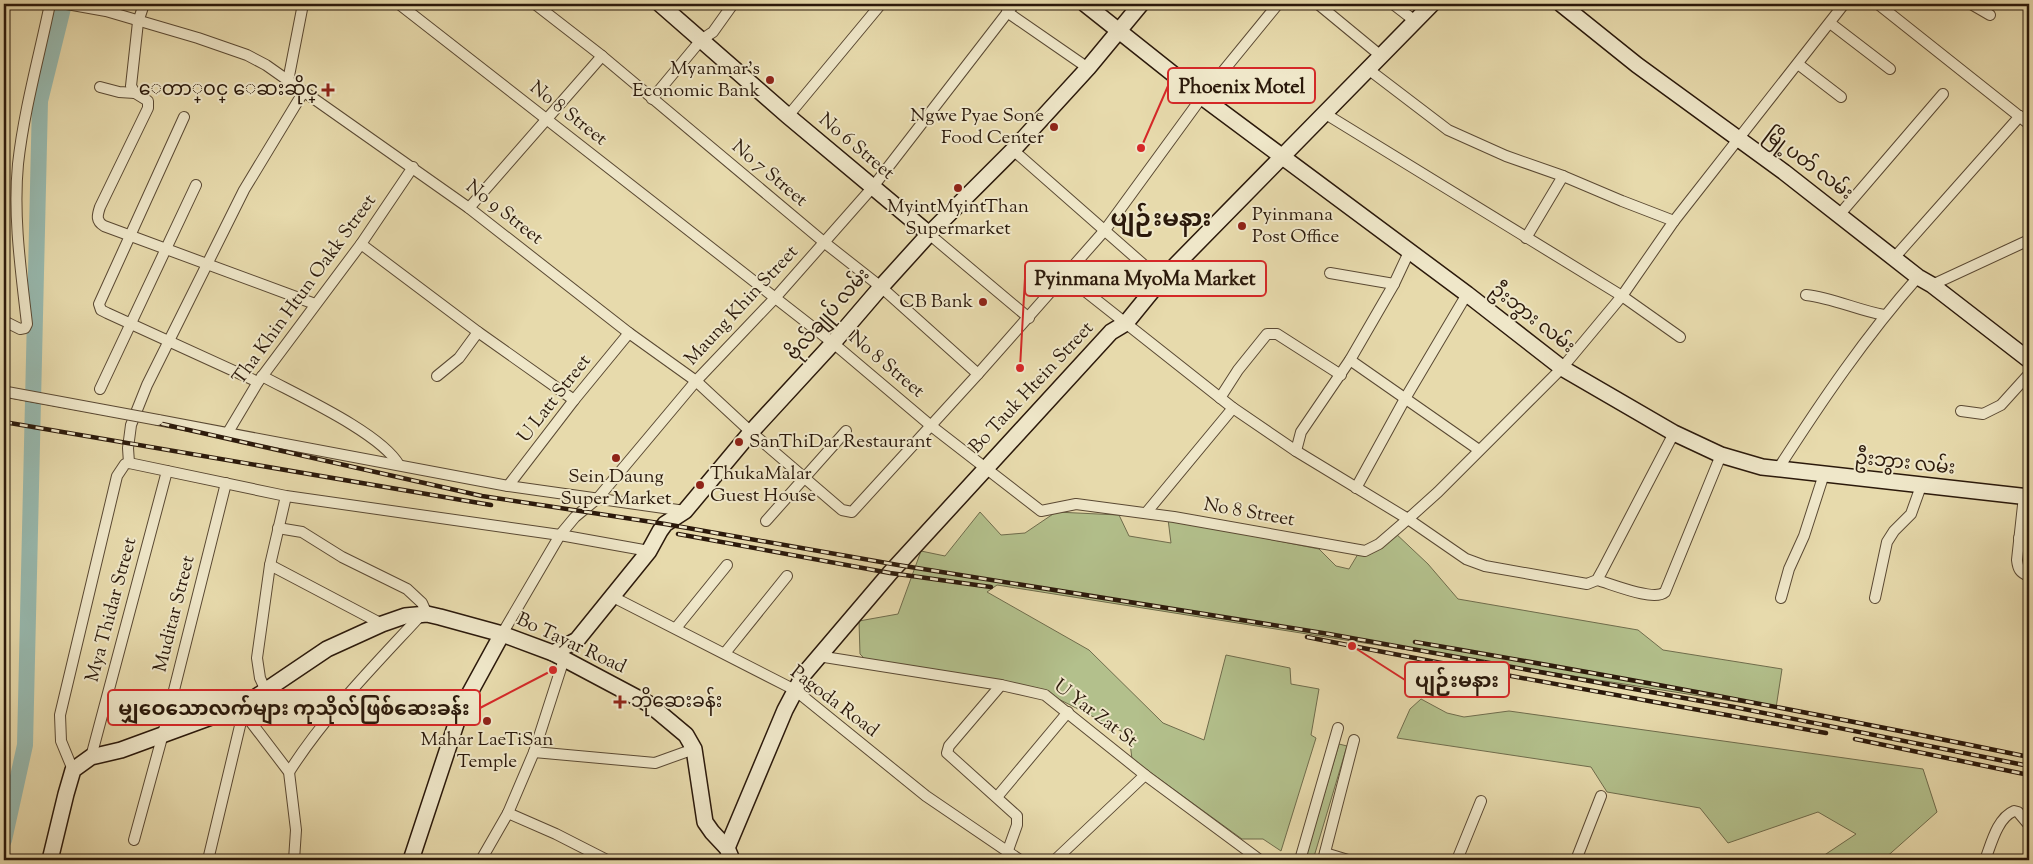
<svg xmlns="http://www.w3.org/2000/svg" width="2033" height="864" font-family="'Sorts Mill Goudy','Noto Sans Myanmar',serif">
	<rect width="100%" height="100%" fill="#e7daac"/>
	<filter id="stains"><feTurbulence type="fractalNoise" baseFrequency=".004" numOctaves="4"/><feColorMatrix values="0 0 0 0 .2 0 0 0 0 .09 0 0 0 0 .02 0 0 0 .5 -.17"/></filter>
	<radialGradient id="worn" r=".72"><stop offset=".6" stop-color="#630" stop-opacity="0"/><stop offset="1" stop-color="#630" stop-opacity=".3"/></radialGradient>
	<g fill="#b3c08c" stroke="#6f6c4c">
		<path d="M 980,512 L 1001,535 L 1025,533 L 1056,512 L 1119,515 L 1129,536 L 1171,543 L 1168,519 L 1319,549 L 1336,566 L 1349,569 L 1361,549 L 1393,531 L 1428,564 L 1458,599 L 1638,630 L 1663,650 L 1782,669 L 1776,708 L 997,585 L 987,592 L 1089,650 L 1163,723 L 1204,740 L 1226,655 L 1290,668 L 1291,684 L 1319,689 L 1311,735 L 1316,738 L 1281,851 L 1263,839 L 1242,839 L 1132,759 L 1129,735 L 1037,688 L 865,659 L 860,654 L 859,621 L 898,614 L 921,551 L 945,556 Z"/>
		<path d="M 1421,699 L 1447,713 L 1464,717 L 1509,711 L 1923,769 L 1937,812 L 1883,860 L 1817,860 L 1856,834 L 1818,812 L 1728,843 L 1700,808 L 1607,792 L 1591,767 L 1397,738 L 1410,709 Z"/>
		<path d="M 1339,744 L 1347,746 L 1313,860 L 1305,860 Z"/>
	</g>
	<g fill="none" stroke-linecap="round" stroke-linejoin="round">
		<path stroke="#98bab0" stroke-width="16" d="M 4,840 L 25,745 L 40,101 L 64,4"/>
		<g stroke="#5a4933" stroke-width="12">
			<g id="street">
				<path d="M 67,4 L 106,11 L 198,38 L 247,55 L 266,65 L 469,208 L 629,333 L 696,381 L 751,432 L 842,510 L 852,512 L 978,374 L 1105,230 L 1202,97 L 1278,4"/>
				<path d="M 144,4 L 138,22 L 131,86 L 135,93 L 148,101 L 148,108 L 100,207 C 97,216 96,221 104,226 L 315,304"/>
				<path d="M 399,4 L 833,343 L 930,425 L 1041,511 L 1076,504 L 1174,517 L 1365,551 L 1379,544 L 1408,519 L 1466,559 L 1485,566 L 1587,584 L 1597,580 L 1602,571 L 1674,433"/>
				<path d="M 535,4 L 602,56 L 825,243 L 881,287 L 978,374"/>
				<path d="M 1318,4 L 1381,56"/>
				<path d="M 1393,4 L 1415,21"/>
				<path d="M 1878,4 L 2029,124"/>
				<path d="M 1971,4 L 1990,15"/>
				<path d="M 1007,12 L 1088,68"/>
				<path d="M 1830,23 L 1890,69"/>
				<path d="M 1798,64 L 1841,97"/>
				<path d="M 1368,69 L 1448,130 L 1506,156 L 1563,176 L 1622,201 L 1674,221"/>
				<path d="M 288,81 L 303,4"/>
				<path d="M 100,87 L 119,92 L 135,93"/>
				<path d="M 652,99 L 701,40 L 713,32 L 733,4"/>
				<path d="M 1324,113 L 1622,296 L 1680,337"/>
				<path d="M 788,116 L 881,4"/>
				<path d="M 184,117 L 99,304 L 101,310 L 107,313 L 258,382"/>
				<path d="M 1013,150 L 1161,280"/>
				<path d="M 469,208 L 602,56"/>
				<path d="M 1840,214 L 1943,94"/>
				<path d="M 929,234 L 1029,318"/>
				<path d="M 1526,238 L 1563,176"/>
				<path d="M 361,244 L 478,332 L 574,400"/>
				<path d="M 1894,258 L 2020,116"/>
				<path d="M 1330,273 L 1394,284"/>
				<path d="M 1066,276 L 1233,408 L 1296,451 L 1408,519 L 1438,492 L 1562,368 L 1622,296 L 1674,221 L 1844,4"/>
				<path d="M 1932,285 L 2029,240"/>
				<path d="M 1806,295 C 1833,298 1857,310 1884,315"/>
				<path d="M 4,321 L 20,329 L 25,328 L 27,324 C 21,271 13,217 18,164 C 24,110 39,57 50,4"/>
				<path d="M 1350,360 L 1479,450"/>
				<path d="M 262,376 C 297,395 381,433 399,465"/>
				<path d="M 437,376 L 459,358 L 478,332"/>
				<path d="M 100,389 L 196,185"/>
				<path d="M 1220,398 L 1238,370 L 1267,334 L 1277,334 L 1341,375"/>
				<path d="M 1961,411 L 1983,414 L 2001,405 L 2029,374"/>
				<path d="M 158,420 L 508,486 L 685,511"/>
				<path d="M 227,434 L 258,382 L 361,244 L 413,167"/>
				<path d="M 1296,451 L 1301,432 L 1350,360 L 1394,284 L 1409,252"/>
				<path d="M 129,463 L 128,448 L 131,425 L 147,385 L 244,190 L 304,91"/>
				<path d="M 1778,469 C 1821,402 1865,337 1918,277"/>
				<path d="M 508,486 L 574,400 L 629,333"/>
				<path d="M 1356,488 L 1406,397 L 1467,294"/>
				<path d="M 2024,496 L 2017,560 C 2018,569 2020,573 2029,576"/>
				<path d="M 1146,513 L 1233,408"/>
				<path d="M 766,521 L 846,431"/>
				<path d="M 278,528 L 302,532 L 342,557 L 407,589 L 422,603 L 427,614"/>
				<path d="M 2019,538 L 2029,539"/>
				<path d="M 270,565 L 382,624"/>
				<path d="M 1597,580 C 1612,584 1654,602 1665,592 L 1721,455"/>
				<path d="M 613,597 L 795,690 L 926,796 L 1020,860"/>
				<path d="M 1781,598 L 1789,569 L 1804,536 L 1824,474"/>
				<path d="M 1875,598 L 1887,542 L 1894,531 L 1911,514 L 1921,486"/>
				<path d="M 676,628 L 727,565"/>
				<path d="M 502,634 L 560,535 L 575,517 L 598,498 L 696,381 L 775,298 L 872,188 L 1014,4"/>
				<path d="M 725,653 L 787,576"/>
				<path d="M 818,656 L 1001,685 L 1045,695 L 1145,775 L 1260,860"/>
				<path d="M 1001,685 L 949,746 L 947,753 L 1017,816 L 1017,825 L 1007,853"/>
				<path d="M 266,691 L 260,678 L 257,658 L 270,565 L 286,496"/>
				<path d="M 244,713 L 289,772 L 296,830 L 294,860"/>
				<path d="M 534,752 L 655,763 L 694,749"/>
				<path d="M 91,757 L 167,471"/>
				<path d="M 73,770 L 61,741 L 60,715 L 117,476 L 125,464 L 129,463 L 286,496 L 560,535 L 649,551"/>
				<path d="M 289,772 C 326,714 375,665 421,615"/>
				<path d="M 997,797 L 1068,712"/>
				<path d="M 508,813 L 556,834 L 607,860"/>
				<path d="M 134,840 L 163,734 L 226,483"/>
				<path d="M 1325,853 L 1348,860"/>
				<path d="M 208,860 L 244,709"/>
				<path d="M 481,860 L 508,813 L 534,752 L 564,659"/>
				<path d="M 1055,860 L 1145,775"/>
				<path d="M 1300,860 L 1338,728"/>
				<path d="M 1323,860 L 1354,740"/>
				<path d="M 1457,860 L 1481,801"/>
				<path d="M 1576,860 L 1601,796"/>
				<path d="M 1985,860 C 1991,845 1997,818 2014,811 L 2018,812 L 2029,825"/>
			</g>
		</g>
		<g stroke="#2b190b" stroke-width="18">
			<g id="secondary">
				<path d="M 660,4 L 788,116 L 929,234"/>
				<path d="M 1085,4 L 1202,97 L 1467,294 L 1562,368 L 1674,433 L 1721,455 L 1762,467 L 2029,497"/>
				<path d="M 1561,4 L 1637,65 L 1784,172 L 1918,277 L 1932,285 L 2029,360"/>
				<path d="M 553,653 L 577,640 L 649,551 L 660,531 L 665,524 L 685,511 L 751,432 L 833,343 L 881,287 L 929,234 L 1013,150 L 1088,68 L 1141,4"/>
				<path d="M 727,848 L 785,710 L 804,674 L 890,573 L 1111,332 L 1126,323 L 1161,280 L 1432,4"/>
				<path d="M 50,860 L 66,794 L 73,770 L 91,757 L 121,750 L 244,705 L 327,649 L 382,624 L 405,616 L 427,614 L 440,617 L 502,634 L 553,653 L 649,704 L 686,735 L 694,749 L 705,822 L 712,832 L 727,848 L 732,860"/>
				<path d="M 411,860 L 461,709 L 502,634"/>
			</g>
		</g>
		<use href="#street" stroke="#efe7c9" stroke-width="10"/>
		<use href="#secondary" stroke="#efe7c9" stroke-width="15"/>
		<g stroke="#2b190b" stroke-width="4.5">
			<g id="rail">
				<path d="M 4,395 L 158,423 L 482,496 L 665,524 L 898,565 L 1329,634 L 1734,707 L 2029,766"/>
				<path d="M 4,422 L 491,505"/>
				<path d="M 678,534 L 890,573 L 991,587"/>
				<path d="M 1307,637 C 1480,672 1653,701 1826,733"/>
				<path d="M 1415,642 C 1620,677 1825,715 2029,757"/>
				<path d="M 1855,739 L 2029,775"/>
			</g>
		</g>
		<use href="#rail" stroke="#efe7c9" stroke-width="2.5" stroke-dasharray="8" stroke-linecap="butt"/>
		<g stroke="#5a4933" stroke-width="12" stroke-linecap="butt">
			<path id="street-bridge" d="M 7,392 L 158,420"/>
		</g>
		<use href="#street-bridge" stroke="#efe7c9" stroke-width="10"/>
	</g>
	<g fill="#8f2418" stroke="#efe7c9" stroke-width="2">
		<circle cx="770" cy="80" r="5"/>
		<path d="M325.5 82.5h5v5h5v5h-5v5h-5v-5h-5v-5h5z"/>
		<circle cx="1054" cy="127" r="5"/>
		<circle cx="958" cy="188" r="5"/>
		<circle cx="1242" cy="226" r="5"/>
		<circle cx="983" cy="302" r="5"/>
		<circle cx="739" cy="442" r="5"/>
		<circle cx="616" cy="458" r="5"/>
		<circle cx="700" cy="485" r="5"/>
		<path d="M617.5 694.5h5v5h5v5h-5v5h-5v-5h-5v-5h5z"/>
		<circle cx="487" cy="721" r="5"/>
	</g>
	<g text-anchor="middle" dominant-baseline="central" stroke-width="4" stroke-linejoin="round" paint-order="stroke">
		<g font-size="19" fill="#2b190b" stroke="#efe7c9" text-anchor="end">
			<text x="760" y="69">Myanmar's<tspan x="760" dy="22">Economic Bank</tspan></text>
			<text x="318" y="90">ေတာ္ဝင္ ေဆးဆိုင္</text>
			<text x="1044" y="116">Ngwe Pyae Sone<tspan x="1044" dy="22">Food Center</tspan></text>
			<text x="958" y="207" text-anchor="middle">MyintMyintThan<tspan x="958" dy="22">Supermarket</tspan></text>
			<text x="1252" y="215" text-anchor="start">Pyinmana<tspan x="1252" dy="22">Post Office</tspan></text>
			<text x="973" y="302">CB Bank</text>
			<text x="749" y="442" text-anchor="start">SanThiDar Restaurant</text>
			<text x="710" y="474" text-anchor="start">ThukaMalar<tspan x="710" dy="22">Guest House</tspan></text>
			<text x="616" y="477" text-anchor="middle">Sein Daung<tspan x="616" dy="22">Super Market</tspan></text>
			<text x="631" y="702" text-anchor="start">ဘိုဆေးခန်း</text>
			<text x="487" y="740" text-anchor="middle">Mahar LaeTiSan<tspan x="487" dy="22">Temple</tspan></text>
		</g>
		<g font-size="19" fill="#2b190b" stroke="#efe7c9">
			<text transform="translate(568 114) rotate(38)">No 8 Street</text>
			<text transform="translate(856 147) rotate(40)">No 6 Street</text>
			<text transform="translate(1808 165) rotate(37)">မြို့ပတ် လမ်း</text>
			<text transform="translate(769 174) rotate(40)">No 7 Street</text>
			<text transform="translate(504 213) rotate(38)">No 9 Street</text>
			<text transform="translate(305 290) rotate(-54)">Tha Khin Htun Oakk Street</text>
			<text transform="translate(742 306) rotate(-47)">Maung Khin Street</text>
			<text transform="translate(829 315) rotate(-49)">ဗိုလ်ချုပ် လမ်း</text>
			<text transform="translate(1532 319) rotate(38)">ဦးဘွား လမ်း</text>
			<text transform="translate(886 365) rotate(40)">No 8 Street</text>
			<text transform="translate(1032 388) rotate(-47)">Bo Tauk Htein Street</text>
			<text transform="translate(555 399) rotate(-52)">U Latt Street</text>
			<text transform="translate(1905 464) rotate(6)">ဦးဘွား လမ်း</text>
			<text transform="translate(1249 513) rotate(10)">No 8 Street</text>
			<text transform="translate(112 610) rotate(-75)">Mya Thidar Street</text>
			<text transform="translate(175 614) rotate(-76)">Muditar Street</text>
			<text transform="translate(571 644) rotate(25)">Bo Tayar Road</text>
			<text transform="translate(834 702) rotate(37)">Pagoda Road</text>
			<text transform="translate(1095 714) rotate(37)">U Yar Zat St</text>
		</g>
		<g font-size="24" font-weight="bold" fill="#2b190b" stroke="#efe7c9">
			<text x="1161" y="220">ပျဉ်းမနား</text>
		</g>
	</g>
	<path fill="none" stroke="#d62828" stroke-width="2" d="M1141 148L1168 86M1020 368L1025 278M1352 646L1405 680M553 670L480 708"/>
	<g fill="#d62828" stroke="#efe7c9" stroke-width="2">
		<circle cx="1141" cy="148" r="5"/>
		<circle cx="1020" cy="368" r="5"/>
		<circle cx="1352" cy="646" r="5"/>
		<circle cx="553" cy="670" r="5"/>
	</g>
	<g fill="#efe7c9" stroke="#d62828" stroke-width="2">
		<rect x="1168" y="68" width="147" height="35" rx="5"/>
		<rect x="1025" y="261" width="241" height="35" rx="5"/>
		<rect x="1405" y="662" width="104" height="35" rx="5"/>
		<rect x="108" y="690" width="372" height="35" rx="5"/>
	</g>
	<g font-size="20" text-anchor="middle" font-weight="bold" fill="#2b190b">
		<text x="1242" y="93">Phoenix Motel</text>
		<text x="1145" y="285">Pyinmana MyoMa Market</text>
		<text x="1457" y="687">ပျဉ်းမနား</text>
		<text x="294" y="715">မျှဝေသောလက်များ ကုသိုလ်ဖြစ်ဆေးခန်း</text>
	</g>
	<rect width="2033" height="864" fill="none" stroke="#e7daac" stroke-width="20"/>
	<rect x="5" y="5" width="2023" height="854" fill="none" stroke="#2b190b" stroke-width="2.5"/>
	<rect x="10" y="10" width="2013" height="844" fill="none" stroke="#2b190b"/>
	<rect width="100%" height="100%" filter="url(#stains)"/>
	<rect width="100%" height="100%" fill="url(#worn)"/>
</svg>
